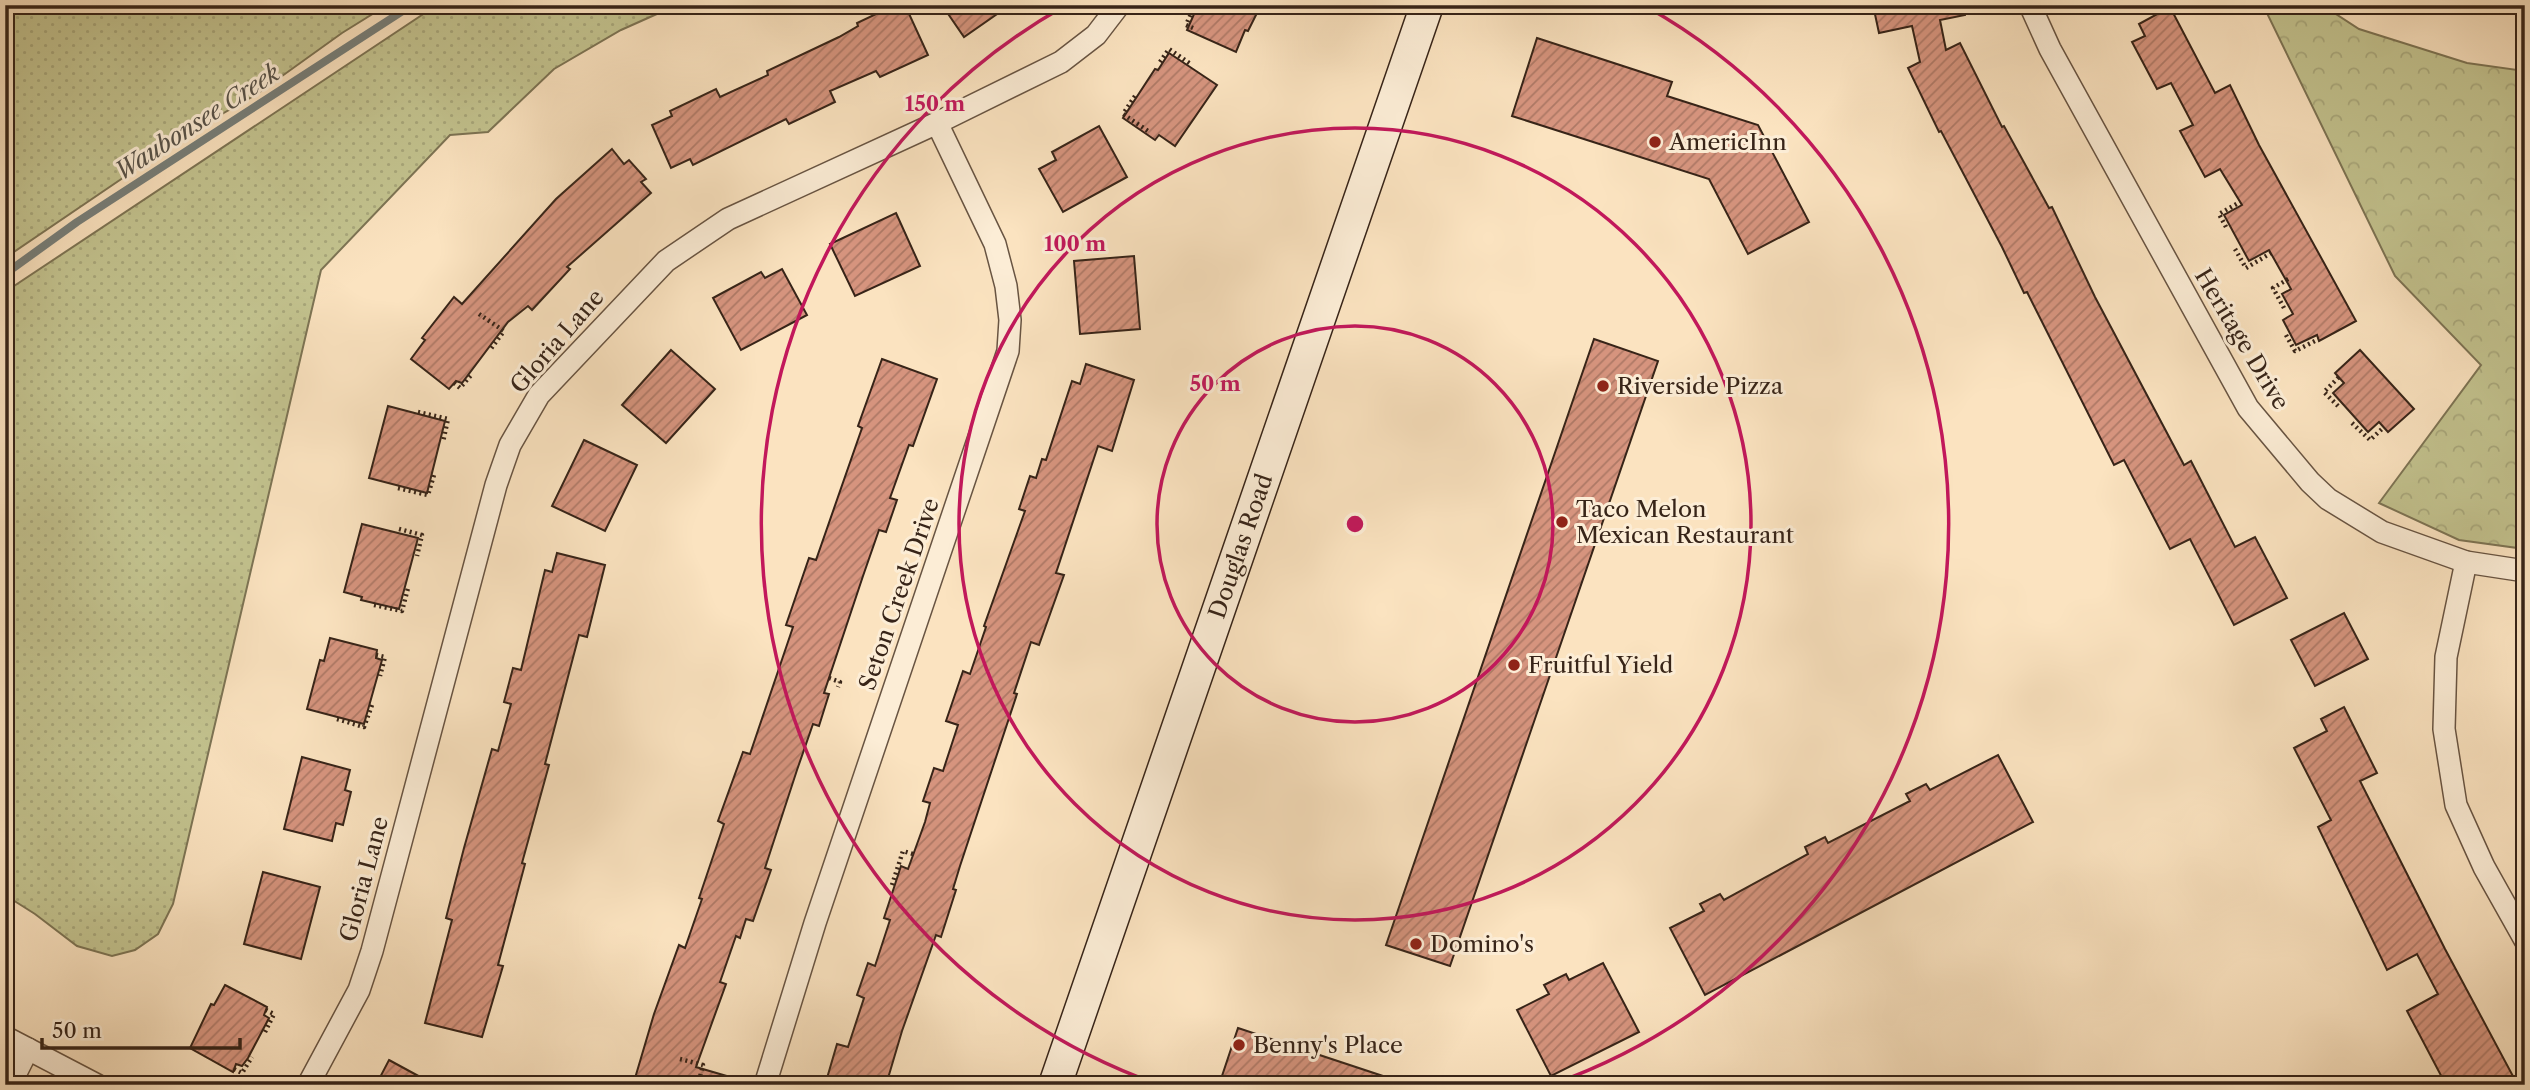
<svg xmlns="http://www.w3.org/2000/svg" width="2530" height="1090" font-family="'Libre Caslon Text',serif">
	<defs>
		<pattern id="grass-dots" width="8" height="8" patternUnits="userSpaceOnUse" patternTransform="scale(1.75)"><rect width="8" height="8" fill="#c3c38f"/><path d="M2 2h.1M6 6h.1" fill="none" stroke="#a8a77b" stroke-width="1.8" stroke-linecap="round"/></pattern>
		<pattern id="forest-crowns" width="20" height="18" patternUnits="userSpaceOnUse" patternTransform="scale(1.75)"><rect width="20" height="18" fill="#c3c38f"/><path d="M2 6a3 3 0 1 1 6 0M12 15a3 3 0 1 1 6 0" fill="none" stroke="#a8a77b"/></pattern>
		<pattern id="building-hatch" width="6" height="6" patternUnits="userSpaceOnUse" patternTransform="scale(1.75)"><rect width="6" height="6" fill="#d6947e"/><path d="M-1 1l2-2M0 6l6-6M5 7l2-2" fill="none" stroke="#ae7966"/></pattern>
	</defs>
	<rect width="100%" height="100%" fill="#fbe3c0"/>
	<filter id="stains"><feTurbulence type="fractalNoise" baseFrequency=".00286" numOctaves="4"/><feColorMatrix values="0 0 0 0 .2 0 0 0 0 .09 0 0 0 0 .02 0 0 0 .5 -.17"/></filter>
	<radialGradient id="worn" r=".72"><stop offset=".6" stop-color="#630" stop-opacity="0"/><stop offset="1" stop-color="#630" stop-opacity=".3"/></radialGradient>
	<g fill="url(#grass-dots)" stroke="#7d7454" stroke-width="2">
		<path d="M 18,5 L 387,5 L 342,33 L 257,94 L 192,131 L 5,258 L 5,22 Z"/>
		<path d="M 437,5 L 677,5 L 621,30 L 554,69 L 488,132 L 450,135 L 321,270 L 173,904 L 158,934 L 135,950 L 112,956 L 77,946 L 35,914 L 5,895 L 5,292 Z"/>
	</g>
	<path fill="url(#forest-crowns)" stroke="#7d7454" stroke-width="2" d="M 2263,5 L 2322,5 L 2359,29 L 2467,63 L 2525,71 L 2525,379 L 2519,380 L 2525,471 L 2525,549 L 2459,540 L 2379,503 L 2481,365 L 2395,276 Z"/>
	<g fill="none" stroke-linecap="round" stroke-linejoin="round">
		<path stroke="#777f7a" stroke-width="8" d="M 5,274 L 77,222 L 412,5"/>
	</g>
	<g fill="url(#building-hatch)" stroke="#372418" stroke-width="2">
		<path d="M 895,5 L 905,5 L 928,55 L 880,77 L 876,71 L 830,91 L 835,102 L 789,124 L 786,119 L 693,165 L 690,159 L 671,168 L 652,125 L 672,116 L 670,111 L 716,89 L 720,97 L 768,75 L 767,71 L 839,37 L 858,26 L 857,23 Z"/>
		<path d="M 942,5 L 1010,5 L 964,37 Z"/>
		<path d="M 1198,5 L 1261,5 L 1248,31 L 1245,30 L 1236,52 L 1187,30 Z"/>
		<path d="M 1873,5 L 1964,5 L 1965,15 L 1940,20 L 1946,50 L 1960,43 L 2002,127 L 2004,126 L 2049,208 L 2052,207 L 2095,297 L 2184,465 L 2191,461 L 2235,547 L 2255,537 L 2287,598 L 2234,625 L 2190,539 L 2170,549 L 2124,460 L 2114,465 L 2027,292 L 2024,293 L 2002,247 L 1941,131 L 1939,132 L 1908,68 L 1920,62 L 1912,26 L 1879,33 Z"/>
		<path d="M 2170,7 L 2215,93 L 2230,85 L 2259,145 L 2356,321 L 2319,341 L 2317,335 L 2296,345 L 2283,320 L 2293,314 L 2282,294 L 2291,289 L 2269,250 L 2249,261 L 2224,215 L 2242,205 L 2220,169 L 2205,177 L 2180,131 L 2193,125 L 2171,83 L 2157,89 L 2132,42 L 2145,36 L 2139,24 Z"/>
		<path d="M 1537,38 L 1672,82 L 1667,96 L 1758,125 L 1809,222 L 1748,254 L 1709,179 L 1512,116 Z"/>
		<path d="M 1169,53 L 1217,85 L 1175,146 L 1159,135 L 1155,140 L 1123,118 L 1155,69 L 1158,70 Z"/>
		<path d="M 1099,126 L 1127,177 L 1063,212 L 1039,169 L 1056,160 L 1052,152 Z"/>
		<path d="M 612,149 L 624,164 L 629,160 L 646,179 L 641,182 L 651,193 L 567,267 L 570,269 L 532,310 L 528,306 L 508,322 L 462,383 L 456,381 L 449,389 L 411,359 L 425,340 L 422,338 L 454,297 L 462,304 L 556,199 Z"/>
		<path d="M 896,213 L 920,266 L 855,296 L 830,244 Z"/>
		<path d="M 1134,256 L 1140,329 L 1080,334 L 1074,261 Z"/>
		<path d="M 782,269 L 807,315 L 741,350 L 713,298 L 761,272 L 765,278 Z"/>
		<path d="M 1594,339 L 1658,361 L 1450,966 L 1386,945 Z"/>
		<path d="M 671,350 L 715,389 L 666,443 L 622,405 Z"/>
		<path d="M 2360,350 L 2414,409 L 2388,432 L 2379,422 L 2368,432 L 2333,393 L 2344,383 L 2335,373 Z"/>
		<path d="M 882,359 L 937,379 L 913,446 L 909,445 L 890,498 L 897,500 L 886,532 L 879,530 L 863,576 L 824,693 L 829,694 L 819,726 L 813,724 L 797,770 L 765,868 L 771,870 L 753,921 L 746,919 L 740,938 L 736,936 L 720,982 L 726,984 L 696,1067 L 737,1079 L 736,1085 L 633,1085 L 654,1014 L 679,945 L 685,948 L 702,899 L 699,898 L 724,824 L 718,821 L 743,752 L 750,754 L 793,627 L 786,625 L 809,558 L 816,560 L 862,428 L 858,426 Z"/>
		<path d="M 1086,364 L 1134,380 L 1112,451 L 1098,446 L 1056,573 L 1064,575 L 1039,645 L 1031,642 L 1014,693 L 1017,694 L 960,866 L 953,889 L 956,890 L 941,937 L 936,935 L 902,1031 L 886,1085 L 825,1085 L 837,1044 L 848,1047 L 864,998 L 857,995 L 868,963 L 875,966 L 890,920 L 884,918 L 901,866 L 908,869 L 925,822 L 930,803 L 923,801 L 934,768 L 943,771 L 958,725 L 946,721 L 963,671 L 970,674 L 986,627 L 984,626 L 1025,511 L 1019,509 L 1030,476 L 1036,478 L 1042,459 L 1046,460 L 1072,381 L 1080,384 Z"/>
		<path d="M 388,406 L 445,421 L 427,493 L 369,478 Z"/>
		<path d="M 584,440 L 637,465 L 605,531 L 552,506 Z"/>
		<path d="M 362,524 L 418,538 L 399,609 L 361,600 L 362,597 L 344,592 Z"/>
		<path d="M 557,553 L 605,565 L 587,637 L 579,635 L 545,764 L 549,765 L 522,863 L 525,864 L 498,965 L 503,966 L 482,1037 L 425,1023 L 452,920 L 446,918 L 464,848 L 492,749 L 498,751 L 511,704 L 504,702 L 513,668 L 521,670 L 545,570 L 552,572 Z"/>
		<path d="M 2344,613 L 2368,659 L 2315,686 L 2291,640 Z"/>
		<path d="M 330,638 L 377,650 L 376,658 L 382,660 L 364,724 L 307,709 L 320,660 L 324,661 Z"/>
		<path d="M 2344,707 L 2377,773 L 2360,781 L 2445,949 L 2514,1078 L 2501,1085 L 2446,1085 L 2407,1011 L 2438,994 L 2417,954 L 2387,970 L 2318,827 L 2331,820 L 2294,748 L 2327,731 L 2321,719 Z"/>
		<path d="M 1998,755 L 2033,822 L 1705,995 L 1670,928 L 1704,911 L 1700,904 L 1720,894 L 1724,900 L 1808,854 L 1805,847 L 1825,837 L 1828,843 L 1910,801 L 1906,794 L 1926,784 L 1930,790 Z"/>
		<path d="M 302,757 L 350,770 L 345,790 L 351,792 L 343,825 L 336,823 L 332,841 L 284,829 Z"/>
		<path d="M 263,872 L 320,887 L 301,959 L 244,944 Z"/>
		<path d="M 1603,963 L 1639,1032 L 1551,1076 L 1517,1010 L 1549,994 L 1544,985 L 1566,974 L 1569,980 Z"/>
		<path d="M 225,985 L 267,1007 L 264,1015 L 269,1018 L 248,1058 L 242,1066 L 236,1064 L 233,1072 L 190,1048 L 211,1004 L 214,1005 Z"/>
		<path d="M 1238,1028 L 1398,1081 L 1397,1085 L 1219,1085 Z"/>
		<path d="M 389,1060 L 435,1085 L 376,1085 Z"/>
	</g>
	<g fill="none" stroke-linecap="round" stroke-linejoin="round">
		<g stroke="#685442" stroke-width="24">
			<g id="street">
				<path d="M 2030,5 L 2050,49 L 2248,408 L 2310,482 L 2328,499 L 2382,532 L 2466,562 L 2525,571"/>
				<path d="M 2466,562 L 2446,657 L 2444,729 L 2456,805 L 2484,867 L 2525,940"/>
				<path d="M 5,1037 L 97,1085"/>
				<path d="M 10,1085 L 28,1049"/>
				<path d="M 308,1085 L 359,990 L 372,951 L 496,485 L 510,445 L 539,395 L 666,261 L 728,219 L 937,123 L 1061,62 L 1096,35 L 1119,5"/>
				<path d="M 765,1085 L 815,923 L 1008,351 L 1010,320 L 1006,286 L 995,244 L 937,123"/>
			</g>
		</g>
		<g stroke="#372418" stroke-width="35">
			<g id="secondary">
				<path id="s1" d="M 1055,1085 L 1427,5"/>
			</g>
		</g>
		<g stroke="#372418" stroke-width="4.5" stroke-dasharray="2 3.5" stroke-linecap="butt">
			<path d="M 1193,28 L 1186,25 L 1194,7"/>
			<path d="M 1160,62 L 1169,49 L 1192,65"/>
			<path d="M 1135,96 L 1123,114 L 1148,131"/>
			<path d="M 2226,227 L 2219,214 L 2240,202"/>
			<path d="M 2235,249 L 2246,268 L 2271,253"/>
			<path d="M 2284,308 L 2273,288 L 2290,278"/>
			<path d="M 479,314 L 504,331 L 490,350"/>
			<path d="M 2286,335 L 2295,351 L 2319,339"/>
			<path d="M 454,383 L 460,388 L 472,374"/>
			<path d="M 2338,406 L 2324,392 L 2339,377"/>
			<path d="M 418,412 L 448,419 L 443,442"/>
			<path d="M 2352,423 L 2370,440 L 2384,427"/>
			<path d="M 398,488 L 428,495 L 434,475"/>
			<path d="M 399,529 L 422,535 L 417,556"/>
			<path d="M 374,605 L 402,611 L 408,588"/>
			<path d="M 376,655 L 385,657 L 380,676"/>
			<path d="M 829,678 L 840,682 L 838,687"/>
			<path d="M 337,719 L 364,727 L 372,705"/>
			<path d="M 892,885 L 903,851 L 913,854"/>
			<path d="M 265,1032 L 274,1014 L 266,1010"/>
			<path d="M 680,1059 L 703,1065 L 698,1085"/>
			<path d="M 234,1069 L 242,1073 L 252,1057"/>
		</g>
		<use href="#street" stroke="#fcedd6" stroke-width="21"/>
		<use href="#secondary" stroke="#fcedd6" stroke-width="32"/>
	</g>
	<g fill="none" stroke="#c2185b" stroke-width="3.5">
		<circle cx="1355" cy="524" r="198"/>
		<circle cx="1355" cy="524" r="396"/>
		<path d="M1157 1084A594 594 0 0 1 1063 7M1647 7A594 594 0 0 1 1553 1084"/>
	</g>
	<g fill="#8f2418" stroke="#fcedd6" stroke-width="2.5">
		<circle cx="1655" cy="142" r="7"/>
		<circle cx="1603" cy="386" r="7"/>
		<circle cx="1562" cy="522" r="7"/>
		<circle cx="1514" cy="665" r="7"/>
		<circle cx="1416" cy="944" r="7"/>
		<circle cx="1239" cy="1045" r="7"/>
	</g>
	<g text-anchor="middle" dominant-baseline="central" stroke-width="6" stroke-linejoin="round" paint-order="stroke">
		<g font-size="23" fill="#372418" stroke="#fcedd6" text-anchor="start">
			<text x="1669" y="142">AmericInn</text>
			<text x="1617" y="386">Riverside Pizza</text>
			<text x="1576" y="509">Taco Melon<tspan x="1576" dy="26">Mexican Restaurant</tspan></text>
			<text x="1528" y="665">Fruitful Yield</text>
			<text x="1430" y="944">Domino's</text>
			<text x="1253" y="1045">Benny's Place</text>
		</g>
		<g font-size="23" fill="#372418" stroke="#fcedd6">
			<text transform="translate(2242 339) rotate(59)">Heritage Drive</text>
			<text transform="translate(557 341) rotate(-49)">Gloria Lane</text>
			<text stroke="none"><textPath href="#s1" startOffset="570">Douglas Road</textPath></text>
			<text transform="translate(899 594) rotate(-71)">Seton Creek Drive</text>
			<text transform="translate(364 879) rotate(-75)">Gloria Lane</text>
		</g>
		<g font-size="24" font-style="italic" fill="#575249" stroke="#fcedd6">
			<text transform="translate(197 122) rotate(-33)">Waubonsee Creek</text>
		</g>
	</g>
	<circle cx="1355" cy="524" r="10" fill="#c2185b" stroke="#fcedd6" stroke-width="3.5"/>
	<g font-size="21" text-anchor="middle" font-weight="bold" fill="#c2185b" stroke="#fcedd6" stroke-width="6" stroke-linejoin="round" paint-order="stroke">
		<text x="935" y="111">150 m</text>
		<text x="1075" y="251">100 m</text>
		<text x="1215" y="391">50 m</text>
	</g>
	<rect width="2530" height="1090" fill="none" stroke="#fbe3c0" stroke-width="28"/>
	<rect x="7" y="7" width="2516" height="1076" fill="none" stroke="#372418" stroke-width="3.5"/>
	<rect x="14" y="14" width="2502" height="1062" fill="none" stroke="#372418" stroke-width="2"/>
	<path d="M42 1038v10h198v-10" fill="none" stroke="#372418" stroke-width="3.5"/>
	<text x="52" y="1038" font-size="21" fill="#372418" stroke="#fcedd6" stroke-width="5" paint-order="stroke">50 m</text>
	<rect width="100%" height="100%" filter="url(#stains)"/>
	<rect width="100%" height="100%" fill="url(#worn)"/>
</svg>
